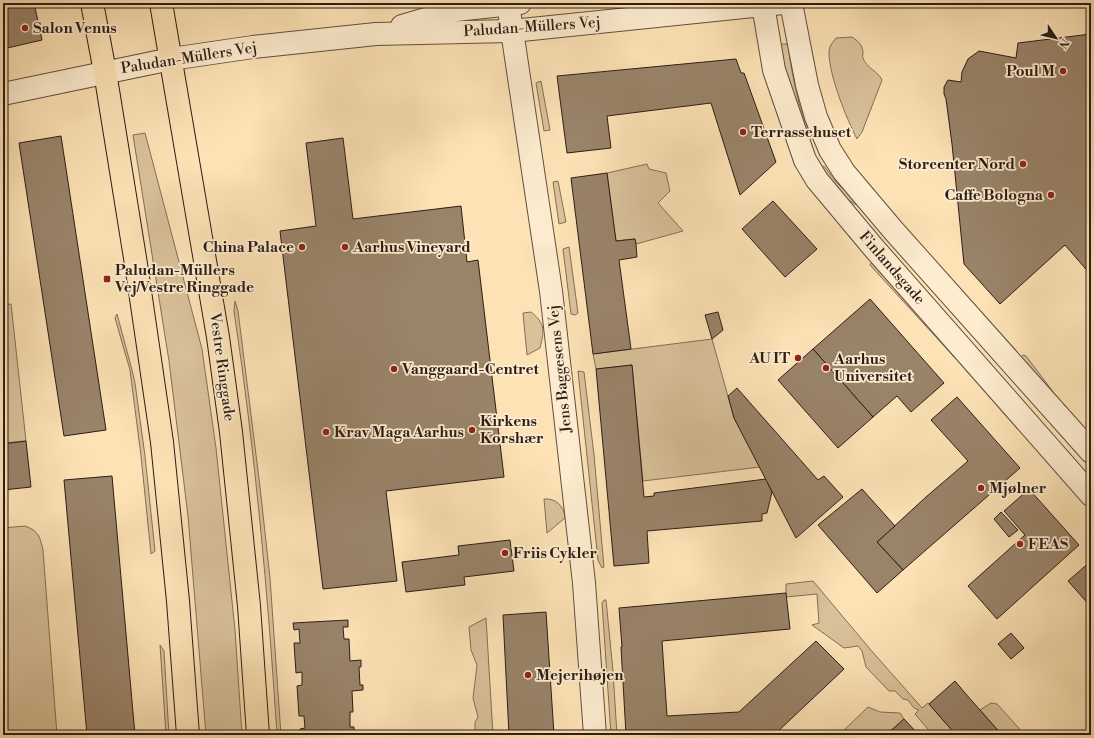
<svg xmlns="http://www.w3.org/2000/svg" width="1094" height="738" font-family="'Libre Bodoni',serif">
	<rect width="100%" height="100%" fill="#fce2b5"/>
	<filter id="stains"><feTurbulence type="fractalNoise" baseFrequency=".005" numOctaves="4"/><feColorMatrix values="0 0 0 0 .2 0 0 0 0 .09 0 0 0 0 .02 0 0 0 .5 -.17"/></filter>
	<radialGradient id="worn" r=".72"><stop offset=".6" stop-color="#630" stop-opacity="0"/><stop offset="1" stop-color="#630" stop-opacity=".3"/></radialGradient>
	<g fill="#d9c19a" stroke="#836f58">
		<path d="M 852,37 C 858,41 862,44 863,52 C 863,54 862,56 863,58 C 866,68 878,71 882,80 L 862,132 L 857,139 C 846,117 829,76 829,52 C 829,46 833,42 836,38 Z"/>
		<path d="M 779,44 L 788,44 C 790,64 794,83 799,103 C 802,115 808,125 810,136 L 807,138 L 792,103 Z"/>
		<path d="M 541,81 L 550,130 L 544,131 L 536,83 Z"/>
		<path d="M 145,133 L 202,349 L 216,448 L 235,630 L 242,735 L 206,735 L 188,516 L 169,361 L 133,135 Z"/>
		<path d="M 647,164 L 649,169 L 666,173 L 670,191 L 658,203 L 683,231 L 636,244 L 635,239 L 616,241 L 607,173 Z"/>
		<path d="M 824,166 L 837,183 L 861,207 C 843,200 831,183 820,168 Z"/>
		<path d="M 558,181 L 566,222 L 559,224 L 553,182 Z"/>
		<path d="M 569,247 L 578,313 L 575,315 L 571,314 L 563,249 Z"/>
		<path d="M 874,262 L 955,353 L 956,359 L 870,265 L 871,263 Z"/>
		<path d="M 235,301 L 238,311 L 260,487 L 270,578 L 281,735 L 277,735 C 268,593 255,451 234,311 Z"/>
		<path d="M 11,304 L 26,441 L 3,443 L 3,305 Z"/>
		<path d="M 531,312 C 546,324 544,331 540,348 L 527,355 L 523,313 Z"/>
		<path d="M 117,314 L 132,370 L 135,383 L 145,456 L 155,551 L 151,554 L 141,456 L 130,370 L 115,318 Z"/>
		<path d="M 712,339 L 734,418 L 760,467 L 643,481 L 632,365 L 596,369 L 593,354 Z"/>
		<path d="M 1023,355 L 1026,356 L 1054,393 L 1091,435 L 1091,441 L 1020,358 Z"/>
		<path d="M 578,371 L 584,372 L 594,455 L 604,567 L 602,568 L 598,560 Z"/>
		<path d="M 544,499 C 556,498 564,506 565,518 L 547,533 Z"/>
		<path d="M 25,526 C 39,531 40,537 43,550 L 57,735 L 3,735 L 3,528 Z"/>
		<path d="M 813,581 L 870,649 L 922,708 L 928,703 L 956,735 L 933,735 L 915,714 L 919,710 L 914,708 L 908,700 L 903,699 L 895,691 L 889,691 L 866,667 L 862,651 L 858,646 L 844,648 L 812,625 L 819,623 L 817,594 L 786,597 L 786,584 Z"/>
		<path d="M 604,600 L 606,600 L 613,671 L 617,735 L 611,735 L 602,603 Z"/>
		<path d="M 486,618 L 493,735 L 475,735 L 475,722 L 478,717 L 473,698 L 477,665 L 471,650 L 469,627 Z"/>
		<path d="M 160,645 L 164,651 L 169,735 L 166,735 Z"/>
		<path d="M 991,703 L 997,704 L 1025,735 L 1002,735 L 980,710 Z"/>
		<path d="M 868,707 L 880,712 L 900,713 L 904,719 L 886,735 L 839,735 Z"/>
	</g>
	<g fill="#998369" stroke="#2d1d16">
		<path d="M 3,3 L 34,3 L 42,40 L 3,49 Z"/>
		<path d="M 1091,34 L 1091,275 L 1065,245 L 1000,304 L 964,264 L 952,144 L 946,99 L 944,94 L 944,87 L 948,80 L 961,82 L 962,72 L 968,59 L 979,51 L 1016,58 L 1018,43 Z"/>
		<path d="M 736,59 L 741,73 L 744,73 L 776,162 L 740,195 L 711,103 L 607,116 L 611,148 L 567,153 L 557,76 Z"/>
		<path d="M 61,136 L 106,430 L 64,436 L 19,143 Z"/>
		<path d="M 343,138 L 353,219 L 461,206 L 467,262 L 478,260 L 504,477 L 386,491 L 397,581 L 323,589 L 280,231 L 316,226 L 306,143 Z"/>
		<path d="M 607,173 L 616,241 L 635,239 L 636,244 L 637,257 L 619,260 L 631,349 L 593,354 L 571,178 Z"/>
		<path d="M 773,201 L 817,249 L 785,277 L 742,229 Z"/>
		<path d="M 870,299 L 944,383 L 911,412 L 897,396 L 873,417 L 813,349 Z"/>
		<path d="M 718,312 L 723,330 L 712,339 L 705,315 Z"/>
		<path d="M 813,349 L 873,417 L 838,448 L 778,380 Z"/>
		<path d="M 632,365 L 644,497 L 654,496 L 654,493 L 766,479 L 772,492 L 767,513 L 762,514 L 762,521 L 647,531 L 649,563 L 614,566 L 596,369 Z"/>
		<path d="M 737,388 L 818,480 L 824,476 L 843,497 L 796,538 L 734,418 L 728,396 Z"/>
		<path d="M 957,397 L 1020,468 L 903,570 L 877,542 L 926,497 L 968,461 L 931,420 Z"/>
		<path d="M 26,441 L 31,487 L 3,490 L 3,444 Z"/>
		<path d="M 112,476 L 135,735 L 87,735 L 64,480 Z"/>
		<path d="M 862,489 L 895,526 L 877,542 L 903,570 L 877,593 L 818,525 Z"/>
		<path d="M 1029,489 L 1079,545 L 997,619 L 968,586 L 1025,535 L 1004,511 Z"/>
		<path d="M 1001,512 L 1018,530 L 1009,537 L 994,519 Z"/>
		<path d="M 510,540 L 514,571 L 464,577 L 465,585 L 406,592 L 402,562 L 459,555 L 458,546 Z"/>
		<path d="M 1091,561 L 1091,607 L 1068,581 Z"/>
		<path d="M 786,593 L 790,629 L 662,641 L 667,716 L 739,712 L 816,641 L 844,669 L 774,735 L 626,735 L 621,647 L 622,647 L 619,608 Z"/>
		<path d="M 546,612 L 554,735 L 509,735 L 503,615 Z"/>
		<path d="M 348,620 L 348,627 L 343,627 L 344,639 L 349,639 L 350,661 L 361,660 L 361,667 L 359,667 L 360,685 L 363,685 L 363,690 L 352,691 L 353,712 L 350,712 L 350,727 L 354,727 L 354,735 L 300,735 L 300,729 L 305,728 L 304,716 L 299,716 L 297,686 L 302,685 L 302,672 L 296,673 L 294,643 L 300,643 L 299,629 L 294,630 L 293,623 Z"/>
		<path d="M 1011,633 L 1024,648 L 1011,659 L 998,644 Z"/>
		<path d="M 955,681 L 965,693 L 1002,735 L 956,735 L 929,704 Z"/>
		<path d="M 904,719 L 919,735 L 886,735 Z"/>
	</g>
	<g fill="none" stroke-linecap="round" stroke-linejoin="round">
		<g stroke="#614e3e" stroke-width="24">
			<g id="minor">
				<path d="M 764,3 L 763,5 L 774,70 L 805,160 L 817,180 L 873,247 L 1091,495"/>
				<path d="M 791,3 L 807,85 L 816,117 L 830,150 L 844,172 L 893,230 L 1091,452"/>
				<path d="M 508,4 L 551,291 L 584,583 L 595,735"/>
				<path d="M 402,26 L 456,10 L 520,3"/>
				<path d="M 3,94 L 171,59 L 253,47 L 376,34 L 512,31 L 783,3"/>
			</g>
		</g>
		<g stroke="#2d1d16" stroke-width="24">
			<g id="major">
				<path d="M 92,3 L 105,72 L 136,264 L 162,442 L 178,601 L 188,735"/>
				<path d="M 161,3 L 218,337 L 231,432 L 249,606 L 258,735"/>
			</g>
		</g>
		<use href="#minor" stroke="#fdeccf" stroke-width="22"/>
		<use href="#major" stroke="#fce2b5" stroke-width="22"/>
	</g>
	<g fill="#8f2418" stroke="#fdeccf" stroke-width="1.5">
		<circle cx="25" cy="28" r="4"/>
		<circle cx="1063" cy="71" r="4"/>
		<circle cx="743" cy="132" r="4"/>
		<circle cx="1023" cy="164" r="4"/>
		<circle cx="1051" cy="195" r="4"/>
		<circle cx="302" cy="247" r="4"/>
		<circle cx="345" cy="247" r="4"/>
		<rect x="103" y="275" width="8" height="8" rx="2"/>
		<circle cx="798" cy="358" r="4"/>
		<circle cx="826" cy="368" r="4"/>
		<circle cx="394" cy="369" r="4"/>
		<circle cx="472" cy="430" r="4"/>
		<circle cx="326" cy="432" r="4"/>
		<circle cx="981" cy="488" r="4"/>
		<circle cx="1020" cy="544" r="4"/>
		<circle cx="505" cy="553" r="4"/>
		<circle cx="528" cy="675" r="4"/>
	</g>
	<g text-anchor="middle" dominant-baseline="central" stroke-width="3.5" stroke-linejoin="round" paint-order="stroke">
		<g font-size="15" fill="#2d1d16" stroke="#fdeccf">
			<text transform="translate(532 27) rotate(-4)">Paludan-Müllers Vej</text>
			<text transform="translate(189 58) rotate(-9)">Paludan-Müllers Vej</text>
			<text transform="translate(892 268) rotate(49)">Finlandsgade</text>
			<text transform="translate(222 367) rotate(82)">Vestre Ringgade</text>
			<text transform="translate(560 369) rotate(-96)">Jens Baggesens Vej</text>
		</g>
		<g font-size="15" font-weight="bold" fill="#2d1d16" stroke="#fdeccf" text-anchor="start">
			<text x="33" y="28">Salon Venus</text>
			<text x="1055" y="71" text-anchor="end">Poul M</text>
			<text x="751" y="132">Terrassehuset</text>
			<text x="1015" y="164" text-anchor="end">Storcenter Nord</text>
			<text x="1043" y="195" text-anchor="end">Caffe Bologna</text>
			<text x="294" y="247" text-anchor="end">China Palace</text>
			<text x="353" y="247">Aarhus Vineyard</text>
			<text x="115" y="270">Paludan-Müllers<tspan x="115" dy="17">Vej/Vestre Ringgade</tspan></text>
			<text x="790" y="358" text-anchor="end">AU IT</text>
			<text x="834" y="359">Aarhus<tspan x="834" dy="17">Universitet</tspan></text>
			<text x="402" y="369">Vanggaard-Centret</text>
			<text x="480" y="421">Kirkens<tspan x="480" dy="17">Korshær</tspan></text>
			<text x="334" y="432">Krav Maga Aarhus</text>
			<text x="989" y="488">Mjølner</text>
			<text x="1028" y="544">FEAS</text>
			<text x="513" y="553">Friis Cykler</text>
			<text x="536" y="675">Mejerihøjen</text>
		</g>
	</g>
	<rect width="1094" height="738" fill="none" stroke="#fce2b5" stroke-width="16"/>
	<rect x="4" y="4" width="1086" height="730" fill="none" stroke="#2d1d16" stroke-width="2"/>
	<rect x="8" y="8" width="1078" height="722" fill="none" stroke="#2d1d16"/>
	<g transform="translate(1056 38) rotate(125)" stroke="#fdeccf" stroke-width="3" paint-order="stroke">
	<path d="M0-3L7 15L0 10L-7 15Z" fill="#2d1d16"/>
	<text y="-6" font-size="11" font-weight="bold" text-anchor="middle" fill="#2d1d16">N</text>
	</g>
	<rect width="100%" height="100%" filter="url(#stains)"/>
	<rect width="100%" height="100%" fill="url(#worn)"/>
</svg>
